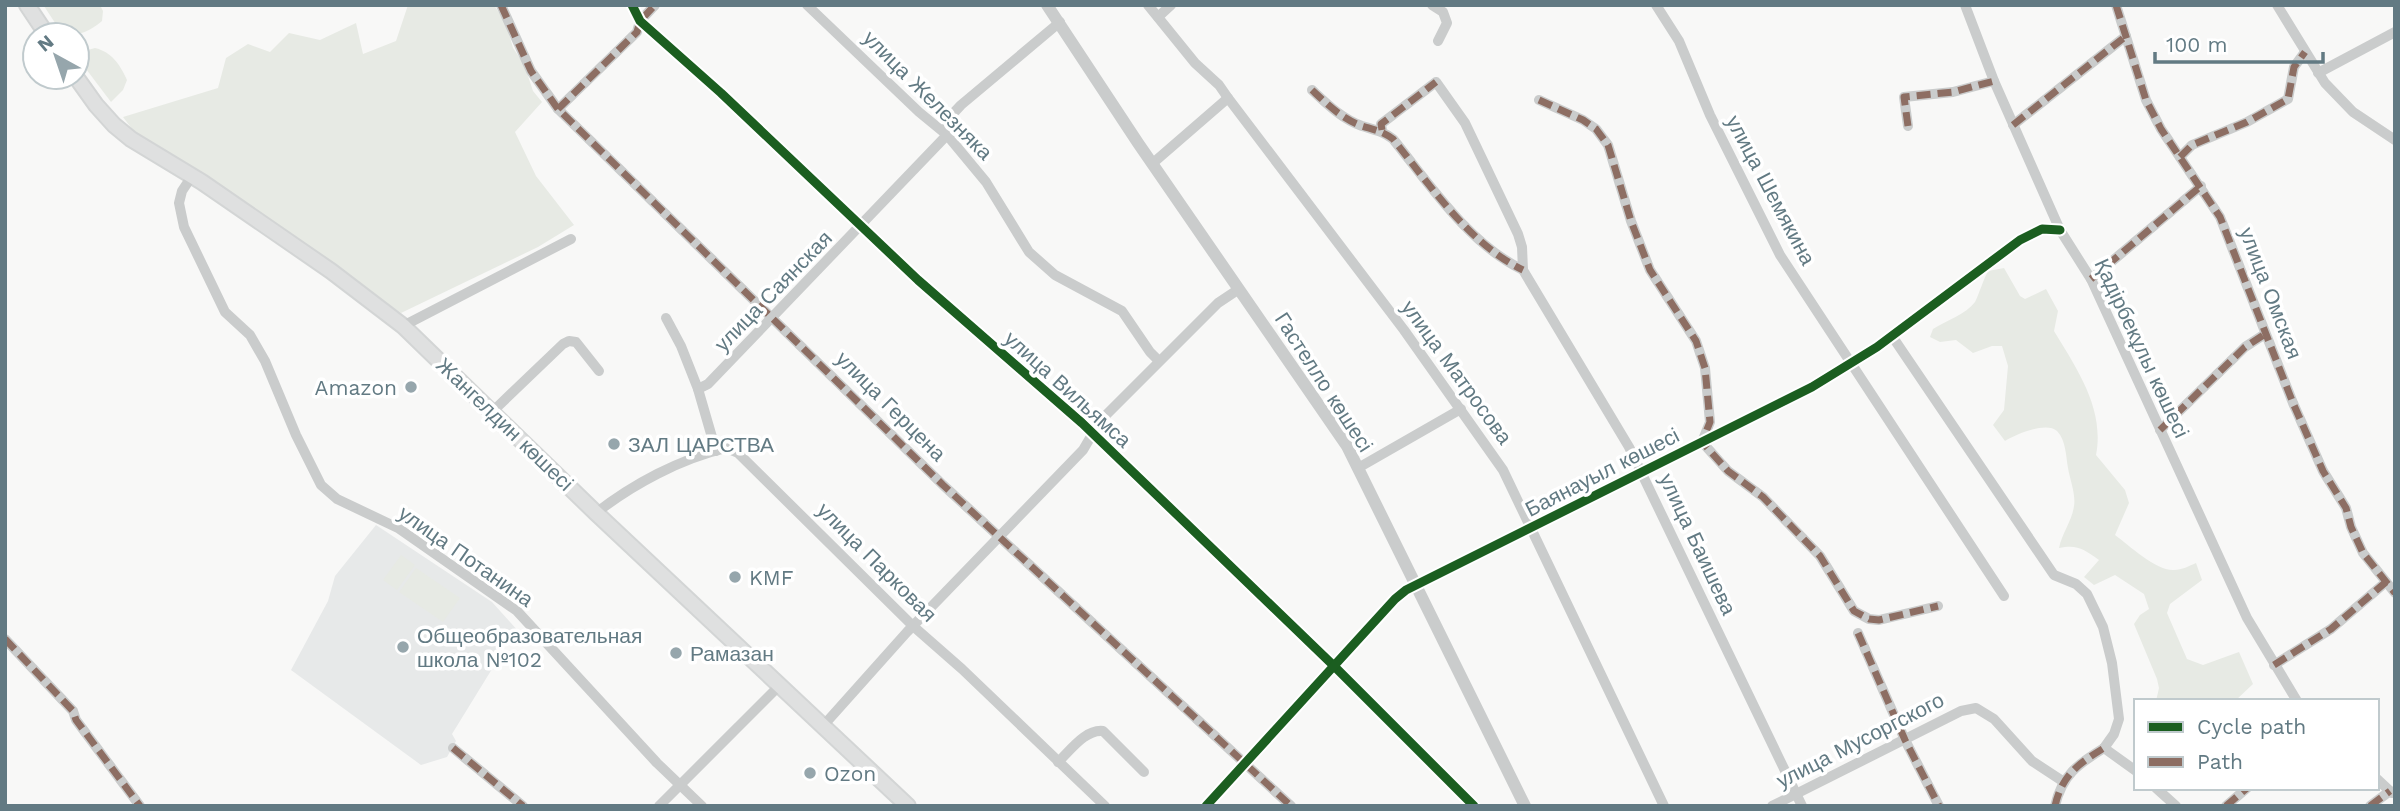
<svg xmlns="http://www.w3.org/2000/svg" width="2400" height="811" font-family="'Work Sans',sans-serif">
	<rect width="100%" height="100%" fill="#f8f8f7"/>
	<path fill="#e7e9e9" d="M 376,525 L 492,602 L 519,632 L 488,663 L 492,669 L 452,734 L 456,741 L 447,757 L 421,765 L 291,670 L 328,601 L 335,576 Z"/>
	<g fill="#e7eae4">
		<path d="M 100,5 L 103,11 L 102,21 C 89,32 80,35 63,35 L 44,6 Z"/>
		<path d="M 408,5 L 494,5 L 506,23 L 513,48 L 524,64 L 533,91 L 542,102 L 515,132 L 536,176 L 574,225 L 538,247 L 401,313 L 138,137 L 123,117 L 218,88 L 226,58 L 248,44 L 270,52 L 289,33 L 320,40 L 356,23 L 363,54 L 396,41 Z"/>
		<path d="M 95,48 C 112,52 120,65 127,80 L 123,90 L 111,102 L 77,57 L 77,53 Z"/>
		<path d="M 2004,268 L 2020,296 L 2025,299 L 2046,289 L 2058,311 L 2054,331 C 2077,369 2105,409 2096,455 L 2125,490 L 2129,503 L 2115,535 C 2130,546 2156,571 2174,570 C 2182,570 2189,566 2196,563 L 2202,580 L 2170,604 L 2167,613 L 2187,659 L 2203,665 L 2239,652 L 2253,684 L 2235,701 L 2156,701 L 2159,688 L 2157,679 L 2134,624 L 2140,615 L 2149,609 L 2144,594 L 2115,575 L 2094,585 L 2084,577 L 2099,560 C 2084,549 2077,544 2059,548 C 2062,533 2072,521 2074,506 C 2076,495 2070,480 2068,468 C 2066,457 2066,440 2057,431 C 2046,421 2015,435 2005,441 L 1993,425 L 2004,410 L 2008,366 L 2002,346 L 1992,346 L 1973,353 L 1956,340 L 1940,342 L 1930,337 L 1933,329 C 1946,321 1966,314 1975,302 C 1978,297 1984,278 1988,271 Z"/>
		<path d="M 401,555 L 415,565 L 397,590 L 383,580 Z"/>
		<path d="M 416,568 L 460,598 L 443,622 L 399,592 Z"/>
	</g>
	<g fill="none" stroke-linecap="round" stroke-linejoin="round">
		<g stroke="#d3d5d5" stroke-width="18">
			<g id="secondary">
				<path d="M 27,5 L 47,35"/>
				<path d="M 76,77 L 96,105 L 114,125 L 131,139 L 202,182 L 331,271 L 403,326 L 596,513 L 908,806"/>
			</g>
		</g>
		<g stroke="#cacccc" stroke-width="10">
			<path d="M 501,5 L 531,71 L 558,109 L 943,485 L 1291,806"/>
			<path d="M 632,5 L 640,21 L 721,93 L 918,280 L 1082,423 L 1334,666 L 1474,806"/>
			<path d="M 807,5 L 919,112 L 947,135 L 986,182 L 1029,252 L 1055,275 L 1122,311 L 1150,352 L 1159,361"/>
			<path d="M 1148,5 L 1195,63 L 1219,85 L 1228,98 L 1404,330 L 1503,470 L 1664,806"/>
			<path d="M 1432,5 L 1443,12 L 1447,23 L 1438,41"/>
			<path d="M 1656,5 L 1679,41 L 1710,115 L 1780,255 L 2004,596"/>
			<path d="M 1965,5 L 1994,81 L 2060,230 L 2091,279 L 2247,618 L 2297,701"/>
			<path d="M 2116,5 L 2146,100 L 2161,129 L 2220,217 L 2293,403 L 2323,471 L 2346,508 L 2351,527 L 2363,553 L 2395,593"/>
			<path d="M 2277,5 L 2325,83 L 2353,112 L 2395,140"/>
			<path d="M 1158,17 L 1171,5"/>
			<path d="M 2318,73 L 2395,32"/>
			<path d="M 1312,90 C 1327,104 1342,119 1362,126 C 1375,130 1382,131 1393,139 C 1430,185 1469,244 1523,270"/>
			<path d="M 1539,100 L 1583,120 L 1596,129 L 1608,145 L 1631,221 L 1650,270 L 1696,341 L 1705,368 L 1710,422 L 1702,442 L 1728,471 L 1763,497 L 1820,556 L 1854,611 L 1869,619 L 1879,620 L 1938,606"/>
			<path d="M 558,109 L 637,32 L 640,21 L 655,5"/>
			<path d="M 2013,125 L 2126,36"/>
			<path d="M 1908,126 L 1904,97 L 1953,92 L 1994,81"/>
			<path d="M 1382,130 L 1381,124 L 1436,82 L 1465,123 L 1518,234 L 1522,247 L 1523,270 L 1629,447 L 1802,806"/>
			<path d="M 2180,157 L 2192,145 L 2247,122 L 2288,99 L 2294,67 L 2305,52"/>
			<path d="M 1153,163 L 1228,98"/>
			<path d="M 192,176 L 182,191 L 179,203 L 184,227 L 225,312 L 250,335 L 265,361 L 296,435 L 321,485 L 337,499 L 398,528 L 517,611 L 657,763 L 702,806"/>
			<path d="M 2091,279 L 2201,186"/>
			<path d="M 666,318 L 681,346 L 698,389"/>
			<path d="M 403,326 L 571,239"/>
			<path d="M 1892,336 L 2054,575 L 2076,584 L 2087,594 L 2103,627 L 2112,663 L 2119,719 L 2114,734 L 2104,748 L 2136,771"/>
			<path d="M 492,412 L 563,344 L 569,341 L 576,342 L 599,371"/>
			<path d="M 2160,430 L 2245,347 L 2265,334"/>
			<path d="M 716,451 L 698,389 L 708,384 L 947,135 L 947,120 L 961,105 L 1060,22"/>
			<path d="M 1358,468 L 1461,409"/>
			<path d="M 596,513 C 633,484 680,459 726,448 L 738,453 L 913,626 L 962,669 L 1105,806"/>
			<path d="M 1858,633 L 1905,740 L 1939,806"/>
			<path d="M 5,639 L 73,711 L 76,720 L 140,806"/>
			<path d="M 2274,665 L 2331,629 L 2386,582"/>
			<path d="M 823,726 L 907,632 L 1083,450 L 1100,421 L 1218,303 L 1239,289"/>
			<path d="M 453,748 L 523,806"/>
			<path d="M 1058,762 C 1070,751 1085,729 1103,731 L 1144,772"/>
			<path d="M 2377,779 L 2392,793"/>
			<path d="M 2156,788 L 2176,806"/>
			<path d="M 659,806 L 780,685"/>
			<path d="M 1772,806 L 1961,711 L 1976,708 L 1994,719 L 2032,761 L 2064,782"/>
			<path d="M 2055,806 C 2062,775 2078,764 2104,748"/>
			<path d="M 2226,806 L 2247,788"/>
			<path d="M 2370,806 L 2390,791"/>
		</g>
		<g stroke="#cacccc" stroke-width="12">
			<path d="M 1047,5 L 1138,143 L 1347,446 L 1525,806"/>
			<path d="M 1206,806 L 1395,599 L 1406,590 L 1812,387 L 1877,347 L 2020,240 L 2042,229 L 2060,230"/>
		</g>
		<use href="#secondary" stroke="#dfe0e0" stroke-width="14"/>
		<g stroke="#8d6e63" stroke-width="7" stroke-dasharray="14 7" stroke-linecap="butt">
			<path d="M 501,5 L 531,71 L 558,109 L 943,485 L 1291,806"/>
			<path d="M 2116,5 L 2146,100 L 2161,129 L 2220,217 L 2293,403 L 2323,471 L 2346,508 L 2351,527 L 2363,553 L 2395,593"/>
			<path d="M 1312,90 C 1327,104 1342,119 1362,126 C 1375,130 1382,131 1393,139 C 1430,185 1469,244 1523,270"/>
			<path d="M 1539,100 L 1583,120 L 1596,129 L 1608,145 L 1631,221 L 1650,270 L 1696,341 L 1705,368 L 1710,422 L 1702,442 L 1728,471 L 1763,497 L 1820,556 L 1854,611 L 1869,619 L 1879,620 L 1938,606"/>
			<path d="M 558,109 L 637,32 L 640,21 L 655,5"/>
			<path d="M 2013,125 L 2126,36"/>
			<path d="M 1908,126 L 1904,97 L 1953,92 L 1994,81"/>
			<path d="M 1382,130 L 1381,124 L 1436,82"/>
			<path d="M 2180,157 L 2192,145 L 2247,122 L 2288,99 L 2294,67 L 2305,52"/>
			<path d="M 2091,279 L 2201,186"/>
			<path d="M 2160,430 L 2245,347 L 2265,334"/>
			<path d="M 1858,633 L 1905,740 L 1939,806"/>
			<path d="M 5,639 L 73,711 L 76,720 L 140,806"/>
			<path d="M 2274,665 L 2331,629 L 2386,582"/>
			<path d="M 453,748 L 523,806"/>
			<path d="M 2055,806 C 2062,775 2078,764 2104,748"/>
			<path d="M 2226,806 L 2247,788"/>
			<path d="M 2370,806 L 2390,791"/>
		</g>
		<g stroke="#fff" stroke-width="13">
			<g id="cycleway">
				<path d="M 632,5 L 640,21 L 721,93 L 918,280 L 1082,423 L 1334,666 L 1474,806"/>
				<path d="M 1206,806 L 1395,599 L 1406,590 L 1812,387 L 1877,347 L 2020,240 L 2042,229 L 2060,230"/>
			</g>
		</g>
		<use href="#cycleway" stroke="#1b5e20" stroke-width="9"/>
	</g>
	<g fill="#96a6ac" stroke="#fff" stroke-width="2.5">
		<circle cx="411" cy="387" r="7"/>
		<circle cx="614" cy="444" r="7"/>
		<circle cx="735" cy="577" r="7"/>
		<circle cx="403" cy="647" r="7"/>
		<circle cx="676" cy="653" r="7"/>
		<circle cx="810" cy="773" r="7"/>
	</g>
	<g text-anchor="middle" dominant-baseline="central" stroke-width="7" stroke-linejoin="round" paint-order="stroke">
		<g font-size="21" fill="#627a83" stroke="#fff">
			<text transform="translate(928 95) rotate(45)">улица Железняка</text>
			<text transform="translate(1771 190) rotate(62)">улица Шемякина</text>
			<text transform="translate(773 291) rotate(-46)">улица Саянская</text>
			<text transform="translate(2271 293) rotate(69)">улица Омская</text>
			<text transform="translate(2142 348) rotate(65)">Қадірбекұлы көшесі</text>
			<text transform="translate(1457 372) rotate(54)">улица Матросова</text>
			<text transform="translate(1324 382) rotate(57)">Гастелло көшесі</text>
			<text transform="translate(1068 389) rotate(42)">улица Вильямса</text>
			<text transform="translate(891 406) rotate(45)">улица Герцена</text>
			<text transform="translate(505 424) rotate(44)">Жангелдин көшесі</text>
			<text transform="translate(1602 472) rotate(-27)">Баянауыл көшесі</text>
			<text transform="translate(1698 544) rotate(65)">улица Баишева</text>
			<text transform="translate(466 556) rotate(35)">улица Потанина</text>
			<text transform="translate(877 562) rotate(45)">улица Парковая</text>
			<text transform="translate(1860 740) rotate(-27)">улица Мусоргского</text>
		</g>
		<g font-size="21" fill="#627a83" stroke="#fff" text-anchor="start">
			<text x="397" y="387" text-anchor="end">Amazon</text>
			<text x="628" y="444">ЗАЛ ЦАРСТВА</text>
			<text x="749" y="577">KMF</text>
			<text x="417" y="635">Общеобразовательная<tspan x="417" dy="24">школа №102</tspan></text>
			<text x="690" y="653">Рамазан</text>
			<text x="824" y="773">Ozon</text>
		</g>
	</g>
	<rect width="2400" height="811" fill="none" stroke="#627a83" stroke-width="14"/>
	<rect x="2134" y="699" width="245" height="91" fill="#ffffff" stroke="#c0cacd" stroke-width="2"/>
	<rect x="2148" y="722" width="35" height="10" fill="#1b5e20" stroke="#c0cacd" stroke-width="2"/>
	<text x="2197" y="734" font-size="21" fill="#627a83">Cycle path</text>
	<rect x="2148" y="757" width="35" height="10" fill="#8d6e63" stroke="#c0cacd" stroke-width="2"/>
	<text x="2197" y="769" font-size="21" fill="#627a83">Path</text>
	<g transform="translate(56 56) rotate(320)"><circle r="33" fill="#ffffff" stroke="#c0cacd" stroke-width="2"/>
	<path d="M0-5L12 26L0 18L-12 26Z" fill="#96a6ac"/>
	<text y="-10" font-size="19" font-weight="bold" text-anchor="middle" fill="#627a83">N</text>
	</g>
	<path d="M2155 52v10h168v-10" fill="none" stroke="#627a83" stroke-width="3.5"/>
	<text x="2166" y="52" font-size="21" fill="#627a83" stroke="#ffffff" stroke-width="5" paint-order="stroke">100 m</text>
</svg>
